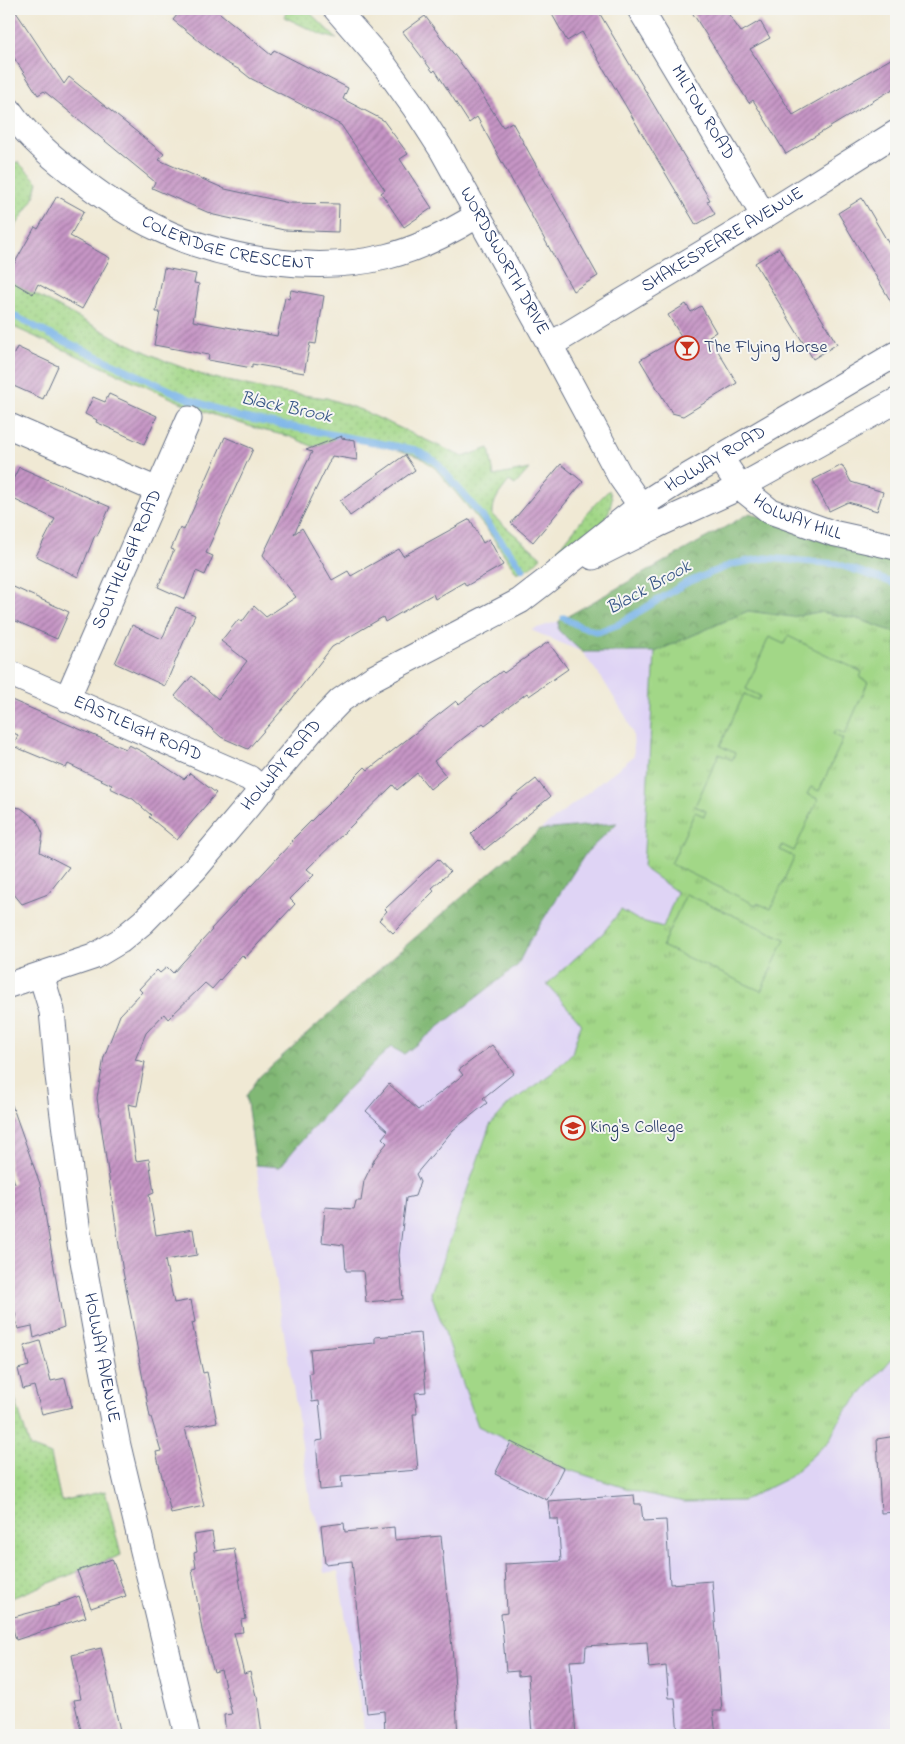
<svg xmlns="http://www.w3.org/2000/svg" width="905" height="1744" font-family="'Indie Flower',sans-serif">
	<defs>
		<pattern id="grass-dots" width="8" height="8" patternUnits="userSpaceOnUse" patternTransform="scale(1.25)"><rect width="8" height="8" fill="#a2d787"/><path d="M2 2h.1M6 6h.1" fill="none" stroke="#8bb977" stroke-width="1.8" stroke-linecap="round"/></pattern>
		<pattern id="forest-crowns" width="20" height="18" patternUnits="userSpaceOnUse" patternTransform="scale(1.25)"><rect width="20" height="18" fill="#81b874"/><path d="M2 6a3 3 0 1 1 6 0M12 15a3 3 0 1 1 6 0" fill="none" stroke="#699662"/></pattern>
		<pattern id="park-tufts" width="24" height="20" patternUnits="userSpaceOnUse" patternTransform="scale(1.25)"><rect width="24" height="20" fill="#a2d787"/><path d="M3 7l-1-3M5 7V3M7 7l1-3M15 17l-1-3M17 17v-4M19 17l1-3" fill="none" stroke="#8bb977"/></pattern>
		<pattern id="building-hatch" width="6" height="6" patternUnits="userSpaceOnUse" patternTransform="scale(1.25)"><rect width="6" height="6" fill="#c695c5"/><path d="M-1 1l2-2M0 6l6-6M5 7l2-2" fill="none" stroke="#a07aa3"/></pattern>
	</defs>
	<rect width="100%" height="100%" fill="#f6f6f2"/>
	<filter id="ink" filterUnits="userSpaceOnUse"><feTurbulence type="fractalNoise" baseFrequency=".02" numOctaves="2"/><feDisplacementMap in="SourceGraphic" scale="10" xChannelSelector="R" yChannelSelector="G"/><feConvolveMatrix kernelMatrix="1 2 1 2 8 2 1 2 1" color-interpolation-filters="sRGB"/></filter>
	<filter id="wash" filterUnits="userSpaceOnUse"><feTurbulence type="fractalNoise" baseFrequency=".0096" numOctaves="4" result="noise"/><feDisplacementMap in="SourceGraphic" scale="20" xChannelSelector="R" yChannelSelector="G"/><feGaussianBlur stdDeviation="1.12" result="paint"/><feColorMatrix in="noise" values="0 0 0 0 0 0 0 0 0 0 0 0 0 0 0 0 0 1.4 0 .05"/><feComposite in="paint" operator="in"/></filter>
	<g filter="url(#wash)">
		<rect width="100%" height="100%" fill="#f0e9d4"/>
		<path fill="#dfd4f5" d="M 896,596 L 896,1735 L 365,1735 L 338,1571 L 324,1573 L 319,1523 L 311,1507 L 297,1411 L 251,1135 L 246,1096 L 260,1076 L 411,941 L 540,830 L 634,756 L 633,734 L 626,717 L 603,680 L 582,652 L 531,630 L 559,621 Z"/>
		<g fill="url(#grass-dots)" stroke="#5e8372">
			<path d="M 288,9 L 306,9 L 337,39 L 322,35 L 284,17 Z"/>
			<path d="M 18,162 L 38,182 L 33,200 L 9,236 L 9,164 Z"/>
			<path d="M 9,280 L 118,339 L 168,362 L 205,376 L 278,392 L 327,398 L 361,410 L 463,457 L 489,448 L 494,476 L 529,469 L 515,485 L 509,481 C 500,493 492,500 493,516 L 541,557 L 532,566 L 517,573 L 488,531 L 435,468 L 420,457 L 395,449 L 338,438 L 314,447 L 291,437 L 258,429 L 211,414 L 180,402 L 9,325 Z"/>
			<path d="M 609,490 L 612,498 L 610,509 L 602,524 L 544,568 L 593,506 Z"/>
			<path d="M 9,1386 L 11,1386 L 30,1447 L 51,1455 L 61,1501 L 105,1491 L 121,1555 L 9,1599 Z"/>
		</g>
		<g fill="url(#forest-crowns)" stroke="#4e7469">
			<path d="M 750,513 L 814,538 L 896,554 L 896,633 L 858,619 L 819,612 L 792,617 L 748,611 L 655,652 L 582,652 L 558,630 L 559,621 Z"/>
			<path d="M 617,823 L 586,853 L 530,940 L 517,966 L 404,1054 L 391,1047 C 351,1083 314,1125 280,1167 L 256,1165 L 246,1096 L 260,1076 L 411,941 L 540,830 Z"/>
		</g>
		<path fill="url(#park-tufts)" stroke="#5e8372" d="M 748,611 L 792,617 L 819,612 L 858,619 L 896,633 L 896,1354 L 842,1415 L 829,1441 L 788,1478 L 742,1501 L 684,1502 L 638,1492 L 563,1468 L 478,1426 L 431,1293 L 490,1125 L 509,1104 L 552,1073 L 572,1053 L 581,1023 L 547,984 L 603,933 L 621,910 L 638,920 L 663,927 L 677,892 L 643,868 L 655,652 Z"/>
		<g fill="#a2d787" stroke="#5e8372">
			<path d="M 788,636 L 862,672 L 860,678 L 868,682 L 845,734 L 836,730 L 833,734 L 843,739 L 819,791 L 811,787 L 807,794 L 818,799 L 794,851 L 782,845 L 780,850 L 794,857 L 771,909 L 757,903 L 756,905 L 671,864 L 695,812 L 704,816 L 706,811 L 695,806 L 719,754 L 732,760 L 735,753 L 720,746 L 744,694 L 758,700 L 760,696 L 746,689 L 769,637 L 784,644 Z"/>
			<path d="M 686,894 L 785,939 L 761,991 L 662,946 Z"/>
		</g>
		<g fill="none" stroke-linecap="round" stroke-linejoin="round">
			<g stroke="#77b2e8" stroke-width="7">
				<path d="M 9,313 L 49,334 L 189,399 L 239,417 L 416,450 L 435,461 L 477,510 L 523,569"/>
				<path d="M 564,618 L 579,626 L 598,632 L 619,624 L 686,583 L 733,564 L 766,558 L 837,564 L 896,584"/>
			</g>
		</g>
		<g id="blocks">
			<g fill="url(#building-hatch)">
				<path d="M 9,9 L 14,9 L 64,84 L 69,77 L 164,154 L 159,160 L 225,189 L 289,203 L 339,204 L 338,232 L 284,230 L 214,215 L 152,188 L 155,182 L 88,127 L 44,91 L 38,95 L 9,50 Z"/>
				<path d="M 182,9 L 215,9 L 271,55 L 274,50 L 348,88 L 343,99 L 383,120 L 408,154 L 400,159 L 432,208 L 404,227 L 381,193 L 385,190 L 341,125 L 250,78 L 240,70 L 225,62 L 173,20 Z"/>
				<path d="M 549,9 L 597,9 L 710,200 L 707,201 L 715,214 L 696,225 L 582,32 L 567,41 Z"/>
				<path d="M 690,9 L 725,9 L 741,32 L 760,21 L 770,38 L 750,49 L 793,115 L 896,56 L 896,87 L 786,154 L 753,100 L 749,103 Z"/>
				<path d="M 425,16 L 468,73 L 503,127 L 512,122 L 598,276 L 573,291 L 477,117 L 469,123 L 435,70 L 433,72 L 403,32 Z"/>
				<path d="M 57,196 L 84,211 L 70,236 L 110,258 L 82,309 L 38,284 L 33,294 L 9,280 L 9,273 L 35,227 L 38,229 Z"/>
				<path d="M 862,198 L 896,256 L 896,310 L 838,213 Z"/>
				<path d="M 779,248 L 837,344 L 813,359 L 755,263 Z"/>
				<path d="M 164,268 L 196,274 L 194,283 L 199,284 L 193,321 L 277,336 L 285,298 L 289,299 L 291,290 L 324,296 L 316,344 L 310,343 L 304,373 L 252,364 L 252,368 L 208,360 L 209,355 L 154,345 L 160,312 L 156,312 Z"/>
				<path d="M 686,304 L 691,312 L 701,306 L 716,332 L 709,336 L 737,383 L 683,416 L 672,413 L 640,360 L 681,336 L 668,315 Z"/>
				<path d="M 17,347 L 58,366 L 43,399 L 9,384 L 9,365 Z"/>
				<path d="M 109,394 L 157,416 L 144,444 L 96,422 L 97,420 L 85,414 L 93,397 L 105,402 Z"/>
				<path d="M 342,436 L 341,438 L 355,440 L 357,460 L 332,456 L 294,534 L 302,528 L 332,580 L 348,571 L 351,576 L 399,549 L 403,556 L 470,519 L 483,543 L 489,539 L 503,565 L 466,586 L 464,582 L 435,599 L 433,594 L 385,622 L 383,617 L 332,647 L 290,701 L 248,749 L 221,737 L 175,696 L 192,676 L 218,699 L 247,661 L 221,641 L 238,620 L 242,622 L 254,606 L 266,617 L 296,597 L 263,555 L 312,452 L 306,450 Z"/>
				<path d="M 225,437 L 253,449 L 206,553 L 213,556 L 205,575 L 196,571 L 185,599 L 158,587 L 174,550 L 171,549 L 180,528 L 184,530 Z"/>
				<path d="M 405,455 L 415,470 L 350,516 L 340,501 Z"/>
				<path d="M 561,464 L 583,482 L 533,542 L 511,523 Z"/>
				<path d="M 842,465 L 851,482 L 883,492 L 877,511 L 848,502 L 829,511 L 813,480 Z"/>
				<path d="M 19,467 L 110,507 L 97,536 L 95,535 L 78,577 L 36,556 L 55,519 L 9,497 L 9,488 Z"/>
				<path d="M 9,585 L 69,612 L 57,639 L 9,618 Z"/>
				<path d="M 176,607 L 195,615 L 165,686 L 115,663 L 132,625 L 162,639 Z"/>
				<path d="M 548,642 L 568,669 L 529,696 L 527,693 L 485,725 L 483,723 L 434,761 L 446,776 L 430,789 L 417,773 L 397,790 L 393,785 L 307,869 L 314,875 L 290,899 L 295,904 L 245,958 L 242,955 L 212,989 L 205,983 L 168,1019 L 164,1014 L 146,1033 L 135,1060 L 145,1062 L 137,1106 L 128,1104 L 136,1161 L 149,1159 L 154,1193 L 149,1195 L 156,1235 L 193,1229 L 197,1255 L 165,1260 L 174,1303 L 191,1300 L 195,1322 L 192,1323 L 203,1373 L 207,1372 L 217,1422 L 185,1428 L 204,1506 L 171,1513 L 156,1452 L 161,1451 L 151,1417 L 150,1417 L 122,1266 L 97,1098 L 104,1057 L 120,1015 L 142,992 L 139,989 L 157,970 L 160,973 L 167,967 L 173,973 L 212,930 L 211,929 L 293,841 L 292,840 L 365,767 L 368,770 L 456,701 L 459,704 L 502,671 L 504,673 Z"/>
				<path d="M 9,699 L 126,749 L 129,745 L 143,752 L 184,779 L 190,773 L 216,793 L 177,840 L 149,817 L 151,815 L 133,799 L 110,788 L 112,785 L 68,764 L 66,768 L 13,746 L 18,735 L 9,731 Z"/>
				<path d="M 536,779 L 550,797 L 484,850 L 471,834 L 486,819 Z"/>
				<path d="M 9,806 L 21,808 L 37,820 L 43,834 L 40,852 L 69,867 L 48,894 L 22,904 L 9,888 Z"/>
				<path d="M 438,859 L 450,872 L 432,888 L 434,891 L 393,933 L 379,920 L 387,911 L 385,909 Z"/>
				<path d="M 492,1045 L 514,1073 L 483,1098 L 487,1103 L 453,1130 L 416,1174 L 420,1182 L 415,1196 L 406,1198 L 399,1255 L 403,1299 L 366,1302 L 363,1271 L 346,1271 L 344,1245 L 322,1242 L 325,1207 L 354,1209 L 356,1201 L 361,1201 L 364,1181 L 375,1158 L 387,1143 L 382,1138 L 388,1131 L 366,1111 L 389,1084 L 418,1110 L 463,1075 L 459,1070 Z"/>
				<path d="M 9,1105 L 12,1105 L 40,1184 L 64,1327 L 34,1338 L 32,1326 L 18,1329 L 15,1313 L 9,1314 L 9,1186 L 15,1183 L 9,1167 Z"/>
				<path d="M 421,1333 L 426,1392 L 415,1393 L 417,1414 L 413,1414 L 418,1470 L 341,1476 L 342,1488 L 320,1490 L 316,1441 L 323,1440 L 319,1401 L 312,1402 L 309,1373 L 312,1373 L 310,1349 L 375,1343 L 375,1337 Z"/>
				<path d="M 40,1341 L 51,1381 L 65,1378 L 72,1407 L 42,1414 L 34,1386 L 23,1389 L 18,1369 L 29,1366 L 24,1346 Z"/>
				<path d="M 896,1436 L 896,1512 L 881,1513 L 877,1439 Z"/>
				<path d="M 511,1442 L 563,1468 L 547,1500 L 495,1474 Z"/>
				<path d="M 634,1495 L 635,1504 L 641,1504 L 643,1521 L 666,1520 L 670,1584 L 712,1581 L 722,1711 L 713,1711 L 716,1735 L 678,1735 L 675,1698 L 669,1698 L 666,1666 L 649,1668 L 647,1642 L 586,1646 L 585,1660 L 570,1661 L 576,1735 L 532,1735 L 528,1675 L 518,1676 L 518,1671 L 506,1672 L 501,1614 L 507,1613 L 505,1564 L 561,1561 L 558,1519 L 550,1519 L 548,1501 Z"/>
				<path d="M 344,1523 L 345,1532 L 394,1527 L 395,1540 L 441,1536 L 453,1658 L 458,1735 L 385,1735 L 384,1711 L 367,1713 L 352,1561 L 325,1564 L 321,1526 Z"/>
				<path d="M 212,1532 L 215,1551 L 234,1548 L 246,1619 L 241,1620 L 243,1632 L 234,1633 L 244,1674 L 250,1672 L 256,1696 L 257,1696 L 262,1735 L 242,1735 L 242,1733 L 226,1735 L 224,1715 L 232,1714 L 221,1670 L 214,1672 L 202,1630 L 192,1569 L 196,1568 L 194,1553 L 197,1552 L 194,1535 Z"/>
				<path d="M 112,1559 L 126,1596 L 91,1608 L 77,1571 Z"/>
				<path d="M 79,1596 L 86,1617 L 16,1640 L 10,1618 L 59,1605 L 58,1604 Z"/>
				<path d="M 101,1648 L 109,1682 L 121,1735 L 82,1735 L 74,1700 L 81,1699 L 72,1655 Z"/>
			</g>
		</g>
	</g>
	<g filter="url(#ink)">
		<use href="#blocks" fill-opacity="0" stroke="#667087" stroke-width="1"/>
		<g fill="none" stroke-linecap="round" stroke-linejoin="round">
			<g stroke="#667087" stroke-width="27">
				<g id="minor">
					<path id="s1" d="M 336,9 L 382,62 L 415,108 L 442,150 L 550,345 L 620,476 L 655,526"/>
					<path id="s2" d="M 640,9 L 764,216"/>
					<path id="s3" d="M 9,110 C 25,133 48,154 70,171 C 98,194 127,214 159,229 C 224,260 315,274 385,257 C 418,249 449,233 478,215"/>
					<path id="s4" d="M 550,345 L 764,216 L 896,133"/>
					<path d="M 9,426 L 157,490"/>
					<path id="s5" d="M 720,457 L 740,487 L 770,511 L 832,533 L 896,547"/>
					<path d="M 593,557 L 655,526 L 740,487 L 896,401"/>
					<path id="s6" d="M 9,673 L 249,778 L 263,790"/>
					<path id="s7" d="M 67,699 L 189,419"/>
					<path id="s8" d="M 41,975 L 52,1011 L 58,1076 L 78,1233 L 96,1333 L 118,1446 L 187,1735"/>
					<path id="s9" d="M 9,985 L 93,957 L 120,941 L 143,922 L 195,869 L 312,730 L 341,700 L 373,678 L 520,601 L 546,581 L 640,506 L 673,485 L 896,354"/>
				</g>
			</g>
			<use href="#minor" stroke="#fff" stroke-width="25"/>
		</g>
	</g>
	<defs>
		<g id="bar-ring" transform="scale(1.25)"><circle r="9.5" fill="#f6f6f2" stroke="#c8321e" stroke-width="1.5"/><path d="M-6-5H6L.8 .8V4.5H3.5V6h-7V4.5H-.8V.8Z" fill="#c8321e"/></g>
		<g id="school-ring" transform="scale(1.25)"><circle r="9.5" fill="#f6f6f2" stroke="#c8321e" stroke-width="1.5"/><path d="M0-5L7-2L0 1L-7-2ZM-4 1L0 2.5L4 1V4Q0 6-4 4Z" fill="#c8321e"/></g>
	</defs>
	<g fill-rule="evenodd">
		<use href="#bar-ring" x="687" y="348"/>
		<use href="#school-ring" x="573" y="1128"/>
	</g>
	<g text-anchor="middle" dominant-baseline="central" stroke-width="4" stroke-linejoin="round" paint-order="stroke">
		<g font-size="18" fill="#1b2f5e" stroke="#f6f6f2">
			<text stroke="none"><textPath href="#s2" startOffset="121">MILTON ROAD</textPath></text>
			<text stroke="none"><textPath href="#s3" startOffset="264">COLERIDGE CRESCENT</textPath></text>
			<text stroke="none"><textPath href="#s4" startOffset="202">SHAKESPEARE AVENUE</textPath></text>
			<text stroke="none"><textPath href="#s1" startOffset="304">WORDSWORTH DRIVE</textPath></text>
			<text stroke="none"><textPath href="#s9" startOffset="894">HOLWAY ROAD</textPath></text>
			<text stroke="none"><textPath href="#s5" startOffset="102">HOLWAY HILL</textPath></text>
			<text stroke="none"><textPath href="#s7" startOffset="152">SOUTHLEIGH ROAD</textPath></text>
			<text stroke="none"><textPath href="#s6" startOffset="140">EASTLEIGH ROAD</textPath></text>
			<text stroke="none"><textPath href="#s9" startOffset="359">HOLWAY ROAD</textPath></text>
			<text stroke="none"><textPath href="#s8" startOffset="388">HOLWAY AVENUE</textPath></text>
		</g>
		<g font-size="18" fill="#1b2f5e" stroke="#f6f6f2" text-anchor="start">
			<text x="704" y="348">The Flying Horse</text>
			<text x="590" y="1128">King's College</text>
		</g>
		<g font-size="19" font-style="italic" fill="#375687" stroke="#f6f6f2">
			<text transform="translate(286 408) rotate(12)">Black Brook</text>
			<text transform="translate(649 588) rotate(-29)">Black Brook</text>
		</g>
	</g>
	<rect width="905" height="1744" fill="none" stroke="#f6f6f2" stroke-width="30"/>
</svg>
